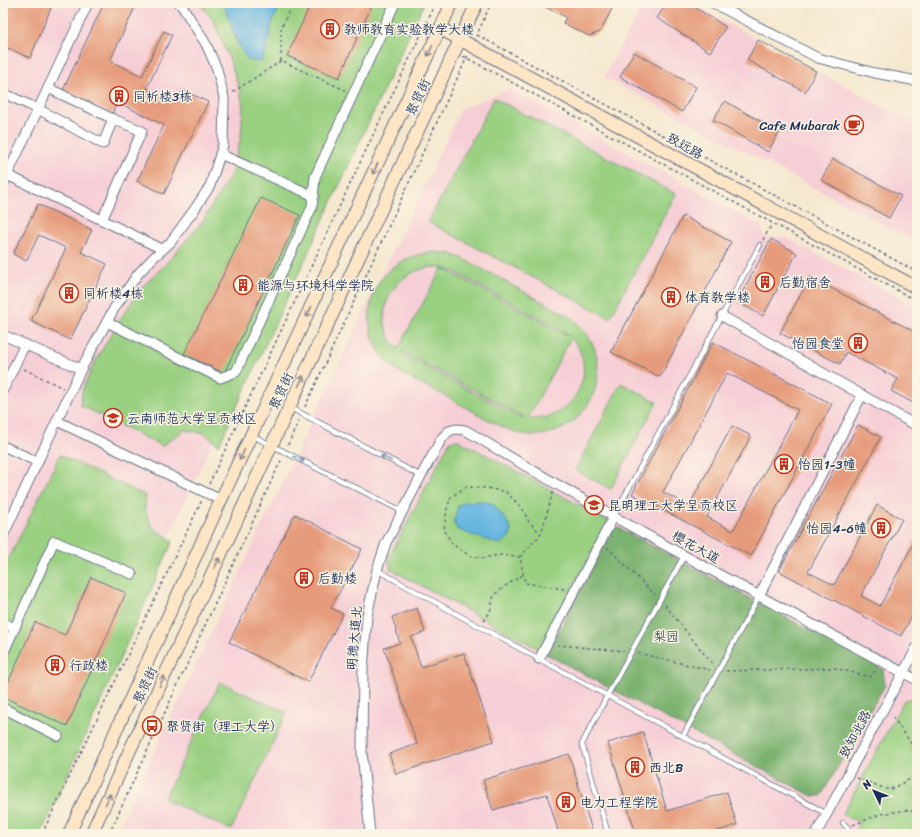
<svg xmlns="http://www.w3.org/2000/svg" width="920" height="837" font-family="Sriracha,'LXGW WenKai TC',sans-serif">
	<rect width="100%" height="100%" fill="#fcf5e5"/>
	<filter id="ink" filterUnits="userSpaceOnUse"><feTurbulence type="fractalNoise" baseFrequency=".025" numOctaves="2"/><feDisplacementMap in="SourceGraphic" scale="8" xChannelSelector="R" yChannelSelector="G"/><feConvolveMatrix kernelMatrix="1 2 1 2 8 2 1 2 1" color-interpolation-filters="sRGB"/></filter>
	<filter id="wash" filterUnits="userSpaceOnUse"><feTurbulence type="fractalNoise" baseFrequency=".012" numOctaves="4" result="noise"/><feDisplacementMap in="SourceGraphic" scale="16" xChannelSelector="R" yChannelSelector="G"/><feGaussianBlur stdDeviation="0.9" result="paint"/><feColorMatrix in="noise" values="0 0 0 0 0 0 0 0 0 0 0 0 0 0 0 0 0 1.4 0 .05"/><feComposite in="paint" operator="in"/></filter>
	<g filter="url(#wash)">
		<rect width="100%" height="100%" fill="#f5e8cf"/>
		<g fill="#f6cfd6">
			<path d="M 3,3 L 413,3 L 33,834 L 3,834 Z"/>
			<path d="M 644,3 L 689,3 L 917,125 L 917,242 L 604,77 Z"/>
			<path d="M 509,89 L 760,225 L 765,237 L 785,237 L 917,307 L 917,834 L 115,834 L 461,109 Z"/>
		</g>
		<g fill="#9ad082" stroke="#5a8070" fill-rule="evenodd">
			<path d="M 199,3 L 424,3 L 219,445 L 204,433 L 184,430 L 162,446 L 80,405 L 83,388 L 96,360 L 119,321 L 141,288 L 164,266 L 202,222 L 231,175 L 241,137 L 243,106 L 240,91 L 229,58 L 213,20 Z"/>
			<path d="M 494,98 L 676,194 L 610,318 L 428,222 Z"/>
			<path d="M 435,252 L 448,253 L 462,258 L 567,315 C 636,361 579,463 504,428 C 483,417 461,405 440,393 C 425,385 407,379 394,368 C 369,348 363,314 377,286 C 389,264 411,254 435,252 ZM 434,267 L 442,268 L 398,349 C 368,316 392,270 434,267 ZM 443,268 L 455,272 L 560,329 L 569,336 ZM 571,338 C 602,371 571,424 528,418 ZM 401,351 L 524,417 L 524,418 L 510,412 L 406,356 Z"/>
			<path d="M 621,383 L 657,402 L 611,489 L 575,470 Z"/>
			<path d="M 458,440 L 609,521 L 539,649 L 390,569 L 389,557 L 450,441 Z"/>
			<path d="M 60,455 L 146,496 L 145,510 L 152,527 L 173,541 L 41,834 L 3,834 L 3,570 Z"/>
			<path d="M 220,682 L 287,713 L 231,830 L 164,799 Z"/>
			<path d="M 917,697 L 917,834 L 894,834 L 878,826 L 873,834 L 856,834 L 859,822 L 842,815 L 904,700 Z"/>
		</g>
		<path fill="#7bb270" stroke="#4b7067" d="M 615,526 L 883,669 L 885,685 L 821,796 L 812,796 L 546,654 Z"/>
		<g fill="#65b6e0" stroke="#40729f">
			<path d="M 221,3 L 281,3 L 272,23 L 268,46 L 261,62 L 247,60 L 238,43 L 224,6 Z"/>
			<path d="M 483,501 C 486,502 490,503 493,504 C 495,506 497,509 499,512 C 510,524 519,535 499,544 L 464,532 L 457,529 L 454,524 L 458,506 L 465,502 Z"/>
		</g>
		<g id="blocks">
			<g fill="#e69c7b" fill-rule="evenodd">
				<path d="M 3,3 L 53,3 L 30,58 L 3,46 Z"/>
				<path d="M 104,3 L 137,3 L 110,61 L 142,76 L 164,31 L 172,35 L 147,88 L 177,102 L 183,90 L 208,102 L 164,194 L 137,181 L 164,125 L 117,102 L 112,114 L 63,90 Z"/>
				<path d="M 311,3 L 373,3 L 339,78 L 287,56 Z"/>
				<path d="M 537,3 L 615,3 L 600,32 L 589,36 L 563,23 L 566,17 Z"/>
				<path d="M 667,3 L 688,3 L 726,27 L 710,52 L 657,18 Z"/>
				<path d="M 758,40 L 816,71 L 805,92 L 747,60 Z"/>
				<path d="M 634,52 L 696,87 L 682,112 L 620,77 Z"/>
				<path d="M 725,101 L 779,132 L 768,152 L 713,120 Z"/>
				<path d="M 833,159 L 901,196 L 889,218 L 821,180 Z"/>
				<path d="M 261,198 L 300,215 L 224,373 L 184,354 Z"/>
				<path d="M 38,204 L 92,230 L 81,252 L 107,264 L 70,340 L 31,321 L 66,248 L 39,235 L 26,261 L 13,254 Z"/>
				<path d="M 683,216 L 731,242 L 660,377 L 611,352 Z"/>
				<path d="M 771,239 L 797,253 L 763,316 L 737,302 Z"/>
				<path d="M 810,277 L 917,333 L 917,405 L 891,391 L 898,379 L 846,352 L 840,364 L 780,333 Z"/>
				<path d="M 713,342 L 832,404 L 751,556 L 632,494 ZM 727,373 L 798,410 L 733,531 L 707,517 L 751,436 L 732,426 L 689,506 L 663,492 Z"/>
				<path d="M 858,425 L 881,437 L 808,572 L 834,585 L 877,505 L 902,519 L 861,596 L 880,606 L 917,537 L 917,607 L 901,636 L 779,571 Z"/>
				<path d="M 295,514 L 362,549 L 331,608 L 343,614 L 308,682 L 229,642 Z"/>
				<path d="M 91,577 L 126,593 L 67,726 L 3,697 L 3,694 L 35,622 L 65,635 Z"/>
				<path d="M 417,608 L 425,632 L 411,637 L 421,667 L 464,653 L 494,741 L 396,774 L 389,754 L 417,744 L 384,648 L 400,643 L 392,617 Z"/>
				<path d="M 643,732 L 667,811 L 727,792 L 737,825 L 707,834 L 636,834 L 608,743 Z"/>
				<path d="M 569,754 L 593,834 L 559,834 L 547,794 L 493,810 L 483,780 Z"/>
			</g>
		</g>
	</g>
	<g filter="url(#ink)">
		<use href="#blocks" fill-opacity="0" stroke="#677086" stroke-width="1"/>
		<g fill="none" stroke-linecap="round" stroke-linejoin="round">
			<g stroke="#677086" stroke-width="6">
				<g id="lane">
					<path d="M 289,407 L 421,476"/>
					<path d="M 251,435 L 402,511"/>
					<path d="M 614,516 L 760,245"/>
					<path d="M 377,570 L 480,627 L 827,814"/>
					<path d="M 683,736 L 759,596"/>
					<path d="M 843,823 L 848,828 L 846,834"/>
					<path d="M 608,834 L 582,744 L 607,696 L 684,556"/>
				</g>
			</g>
			<g stroke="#677086" stroke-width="11">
				<g id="street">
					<path d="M 713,3 L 818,58 L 875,73 L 917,81"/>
					<path d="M 48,88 L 113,119"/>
					<path d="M 3,93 L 38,109 L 103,144 L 113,119 L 142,131 L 102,220 L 7,175"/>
					<path d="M 220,154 L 314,196"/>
					<path d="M 3,184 L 88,3"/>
					<path d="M 102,220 L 162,249"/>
					<path d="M 722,316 L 917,426"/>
					<path d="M 107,322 L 220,378 L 236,372 L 312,207 L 315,177 L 395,3"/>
					<path d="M 3,335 L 81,369"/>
					<path d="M 3,390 L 25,344"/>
					<path d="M 57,421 L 221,500"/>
					<path d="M 3,446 L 38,462"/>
					<path d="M 3,536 L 81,369 L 115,307 L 138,274 L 153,258 L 170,243 L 194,210 L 210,186 L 223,145 L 224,98 L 217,69 L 206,44 L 182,6 L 179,3"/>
					<path d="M 759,596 L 862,395"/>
					<path d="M 3,623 L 15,628"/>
					<path d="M 3,654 L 54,541 L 132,574"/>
					<path d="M 539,659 L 614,516"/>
					<path d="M 3,708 L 58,736"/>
					<path d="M 370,834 L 362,752 L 363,670 L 367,616 L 377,570 L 386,543 L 421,476 L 442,438 L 449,431 L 456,429 L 465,430 L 477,437 C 620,524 769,601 917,680"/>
					<path d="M 816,834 L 917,647"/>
				</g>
			</g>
			<g stroke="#677086" stroke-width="14">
				<g id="secondary">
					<path d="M 441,29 L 917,288"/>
					<path d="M 69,834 L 221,500 L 452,3"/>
					<path d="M 91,834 L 477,3"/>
				</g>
			</g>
			<g stroke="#677086" stroke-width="1.5" stroke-dasharray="3 3" stroke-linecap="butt">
				<path d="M 477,35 L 917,272"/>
				<path d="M 476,37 L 491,3"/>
				<path d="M 463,56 L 917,301"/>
				<path d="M 281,61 L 281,28 L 293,3"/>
				<path d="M 233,92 L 281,61 L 345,90"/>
				<path d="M 763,240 L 772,224"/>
				<path d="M 3,279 L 6,281 L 3,289"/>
				<path d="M 24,369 L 63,388"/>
				<path d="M 305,407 L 468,55"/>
				<path d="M 288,445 L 299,420"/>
				<path d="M 209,484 L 383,114 L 436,3"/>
				<path d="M 553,492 L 541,534 L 520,557 L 525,583 L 565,589"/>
				<path d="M 607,547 L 655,595"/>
				<path d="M 520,557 L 499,555 L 484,558 L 470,556 L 452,544 L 444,529 L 447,509 L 451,497 L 466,487 L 487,488 L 506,492 L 522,508 L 529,522 L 541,534"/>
				<path d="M 665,605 L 714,666"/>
				<path d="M 484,621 L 490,612 L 494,595 L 508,584 L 523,575"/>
				<path d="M 557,645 L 624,651"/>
				<path d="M 638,653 L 710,670"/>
				<path d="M 726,671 L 835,668 L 870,677 L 877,669"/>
				<path d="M 914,777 L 917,781"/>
				<path d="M 857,778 L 889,790 L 914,777 L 914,748 L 891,714"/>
				<path d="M 853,825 L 881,814 L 909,810 L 917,813"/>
				<path d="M 42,834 L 202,500"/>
				<path d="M 109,834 L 282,458"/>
			</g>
			<use href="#lane" stroke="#fff" stroke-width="4.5"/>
			<use href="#street" stroke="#fff" stroke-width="9"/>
			<use href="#secondary" stroke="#fde5c5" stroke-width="12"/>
		</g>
		<defs><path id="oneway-shaft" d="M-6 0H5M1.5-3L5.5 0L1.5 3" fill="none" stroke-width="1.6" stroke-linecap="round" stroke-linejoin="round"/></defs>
		<g stroke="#8c8a92">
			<use href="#oneway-shaft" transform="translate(430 51) rotate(115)"/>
			<use href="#oneway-shaft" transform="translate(375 169) rotate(115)"/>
			<use href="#oneway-shaft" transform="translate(309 312) rotate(115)"/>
			<use href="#oneway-shaft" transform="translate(301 381) rotate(-65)"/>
			<use href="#oneway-shaft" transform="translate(242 455) rotate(115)"/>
			<use href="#oneway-shaft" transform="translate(217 563) rotate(-65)"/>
			<use href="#oneway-shaft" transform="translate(162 681) rotate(-65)"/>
			<use href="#oneway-shaft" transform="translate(108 799) rotate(-65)"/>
		</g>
		<g stroke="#8d97ae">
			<use href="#oneway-shaft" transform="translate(386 458) rotate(-152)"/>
			<use href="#oneway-shaft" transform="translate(299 459) rotate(26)"/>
		</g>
	</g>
	<defs>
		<g id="building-ring" transform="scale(1)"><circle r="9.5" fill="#fcf5e5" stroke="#c8321e" stroke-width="1.5"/><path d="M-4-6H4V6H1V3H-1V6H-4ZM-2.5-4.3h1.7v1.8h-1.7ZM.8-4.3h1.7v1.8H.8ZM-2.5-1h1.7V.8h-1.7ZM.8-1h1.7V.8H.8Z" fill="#c8321e"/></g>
		<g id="cafe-ring" transform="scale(1)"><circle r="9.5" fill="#fcf5e5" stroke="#c8321e" stroke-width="1.5"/><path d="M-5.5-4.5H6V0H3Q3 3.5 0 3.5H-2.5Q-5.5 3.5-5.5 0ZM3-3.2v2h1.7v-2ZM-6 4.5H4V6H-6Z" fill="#c8321e"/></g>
		<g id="university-ring" transform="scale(1)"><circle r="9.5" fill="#fcf5e5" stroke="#c8321e" stroke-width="1.5"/><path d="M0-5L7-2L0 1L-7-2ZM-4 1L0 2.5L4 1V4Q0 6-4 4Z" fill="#c8321e"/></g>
		<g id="bus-ring" transform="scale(1)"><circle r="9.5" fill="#fcf5e5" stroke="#c8321e" stroke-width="1.5"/><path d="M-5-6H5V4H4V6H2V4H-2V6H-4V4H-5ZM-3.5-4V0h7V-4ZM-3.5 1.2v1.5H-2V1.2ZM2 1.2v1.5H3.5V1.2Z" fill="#c8321e"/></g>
	</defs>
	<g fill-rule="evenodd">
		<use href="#building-ring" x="330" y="29"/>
		<use href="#building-ring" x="119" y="96"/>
		<use href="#cafe-ring" x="854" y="125"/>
		<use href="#building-ring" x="765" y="282"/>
		<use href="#building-ring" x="243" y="285"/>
		<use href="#building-ring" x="69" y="293"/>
		<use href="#building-ring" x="671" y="297"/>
		<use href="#building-ring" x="858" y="343"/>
		<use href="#university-ring" x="113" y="418"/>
		<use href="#building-ring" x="784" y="464"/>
		<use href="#university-ring" x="594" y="505"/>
		<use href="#building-ring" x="881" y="528"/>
		<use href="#building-ring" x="304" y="578"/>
		<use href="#building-ring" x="55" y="665"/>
		<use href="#bus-ring" x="152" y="726"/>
		<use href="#building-ring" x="635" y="767"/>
		<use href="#building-ring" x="566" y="802"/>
	</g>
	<g text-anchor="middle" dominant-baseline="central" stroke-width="3" stroke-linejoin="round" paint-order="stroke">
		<g font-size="13" fill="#1b2f5e" stroke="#fcf5e5" text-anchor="start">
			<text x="344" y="29">教师教育实验教学大楼</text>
			<text x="133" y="96">同析楼3栋</text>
			<text x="840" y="125" text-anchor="end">Cafe Mubarak</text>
			<text x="779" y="282">后勤宿舍</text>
			<text x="257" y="285">能源与环境科学学院</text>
			<text x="83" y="293">同析楼4栋</text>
			<text x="685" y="297">体育教学楼</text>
			<text x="844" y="343" text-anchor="end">怡园食堂</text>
			<text x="127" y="418">云南师范大学呈贡校区</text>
			<text x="798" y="464">怡园1-3幢</text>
			<text x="608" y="505">昆明理工大学呈贡校区</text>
			<text x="867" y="528" text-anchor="end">怡园4-6幢</text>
			<text x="318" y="578">后勤楼</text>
			<text x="69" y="665">行政楼</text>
			<text x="166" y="726">聚贤街（理工大学）</text>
			<text x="649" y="767">西北B</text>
			<text x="580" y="802">电力工程学院</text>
		</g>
		<g font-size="13" fill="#1b2f5e" stroke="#fcf5e5">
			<text transform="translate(418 97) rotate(-65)">聚贤街</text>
			<text transform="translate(685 146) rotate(29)">致远路</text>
			<text transform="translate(281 391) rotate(-65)">聚贤街</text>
			<text transform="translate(696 547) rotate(29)">樱花大道</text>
			<text transform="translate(354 638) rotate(-85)">明德大道北</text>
			<text transform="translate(145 685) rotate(-65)">聚贤街</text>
			<text transform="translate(855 734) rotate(-62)">致知北路</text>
		</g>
		<g font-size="13" fill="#3b5767" stroke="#fcf5e5">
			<text x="666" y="636">梨园</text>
		</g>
	</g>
	<rect width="920" height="837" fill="none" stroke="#fcf5e5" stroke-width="16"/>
	<g transform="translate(874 791) rotate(313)" stroke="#fcf5e5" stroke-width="3" paint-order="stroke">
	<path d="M0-3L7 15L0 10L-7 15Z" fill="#1b2f5e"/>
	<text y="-6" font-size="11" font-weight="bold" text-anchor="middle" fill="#1b2f5e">N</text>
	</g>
</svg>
